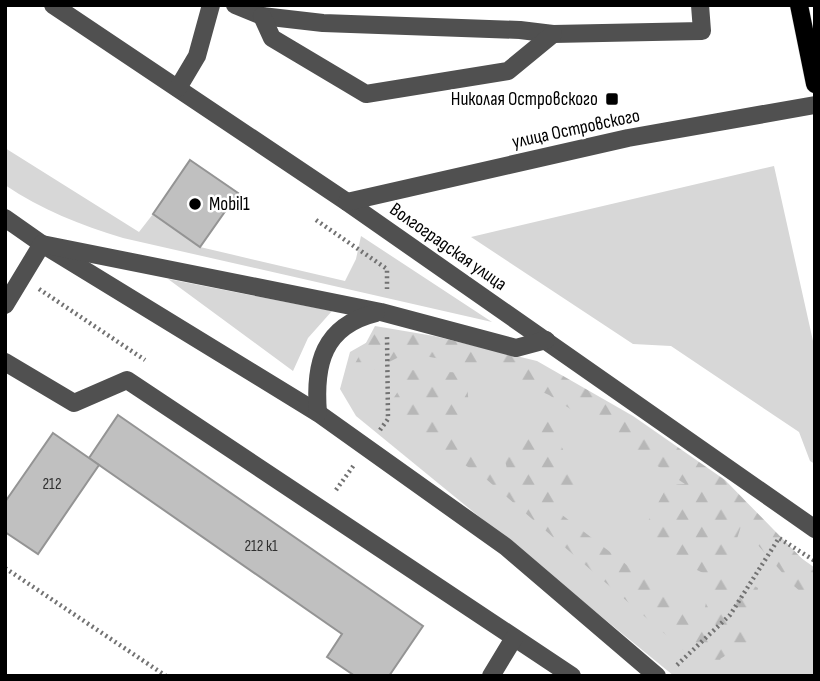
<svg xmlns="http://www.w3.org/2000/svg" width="820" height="681" font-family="'Sofia Sans Condensed',sans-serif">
	<defs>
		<pattern id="forest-firs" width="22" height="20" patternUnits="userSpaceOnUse" patternTransform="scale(1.75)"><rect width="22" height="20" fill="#d7d7d7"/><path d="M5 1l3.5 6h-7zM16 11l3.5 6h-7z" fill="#b7b7b7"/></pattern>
	</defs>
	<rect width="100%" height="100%" fill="#fff"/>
	<g fill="#d7d7d7">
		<path d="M 5,148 L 139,232 L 153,214 L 200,247 L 345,281 L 356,259 L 361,236 L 492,322 L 123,238 C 80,225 42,210 5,185 Z"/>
		<path d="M 774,166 L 815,350 L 815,464 L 810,461 L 799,432 L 671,346 L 633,344 L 471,237 Z"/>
		<path d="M 168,279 L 332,311 L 308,338 L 293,371 Z"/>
		<path d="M 378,336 L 434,342 L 567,394 L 811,565 L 815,568 L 815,676 L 674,676 L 356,416 L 340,389 L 350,352 Z"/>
	</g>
	<path fill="url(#forest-firs)" d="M 375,326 L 434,336 L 537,361 L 633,416 L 725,480 L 815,572 L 815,604 L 794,586 L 741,526 L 727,571 L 758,588 L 749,641 L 720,659 L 731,676 L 709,676 L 704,668 L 486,479 L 420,435 L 393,399 L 412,370 L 466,373 L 470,418 L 452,424 L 508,473 L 502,448 L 546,415 L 578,480 L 557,511 L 702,623 L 711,577 L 659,551 L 647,523 L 668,485 L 685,484 L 549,395 L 487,367 L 407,353 L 361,376 L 350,373 Z"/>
	<g fill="#c0c0c0" stroke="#949494" stroke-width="2">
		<path d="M 190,160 L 238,193 L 200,247 L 153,214 Z"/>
		<path d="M 118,415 L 423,626 L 389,676 L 355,676 L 327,657 L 342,634 L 89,458 Z"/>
		<path d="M 53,433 L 99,465 L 38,554 L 5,532 L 5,502 Z"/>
	</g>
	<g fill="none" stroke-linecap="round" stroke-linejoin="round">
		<g stroke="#dbdbdb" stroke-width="19">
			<path id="major" d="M 799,5 L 815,84"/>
		</g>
		<g stroke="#727272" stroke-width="4.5" stroke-dasharray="2 3.5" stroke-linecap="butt">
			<path d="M 316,220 L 387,269 L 387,289"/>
			<path d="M 39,289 L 145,360"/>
			<path d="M 380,430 L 388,419 L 387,336"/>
			<path d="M 336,490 L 354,465"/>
			<path d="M 5,568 L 166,676"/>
			<path d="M 677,665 L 730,615 L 779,538 L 815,561"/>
		</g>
		<g stroke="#505050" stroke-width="18">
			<path d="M 53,5 L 347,202 L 815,529"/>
			<path d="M 235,5 L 262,16 L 323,23 L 520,30 L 553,34 L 702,31 L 700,5"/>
			<path d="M 262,16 L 272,38 L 366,94 L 508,71 L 553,34"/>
			<path d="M 178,88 L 197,56 L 211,5"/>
			<path d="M 347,202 L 628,138 L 815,105"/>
			<path d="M 5,218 L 42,244 L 318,413 L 506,547 L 657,676"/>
			<path d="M 5,305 L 42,244 L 381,312 L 516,348 L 546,340"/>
			<path d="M 5,362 L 74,403 L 127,380 L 572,676"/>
			<path d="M 318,413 C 314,364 323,326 376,313"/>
			<path d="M 491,676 L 514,638"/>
		</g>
		<use href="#major" stroke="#000" stroke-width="18"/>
	</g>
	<g fill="#000" stroke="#fff" stroke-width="2.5">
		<rect x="605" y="92" width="14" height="14" rx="3.5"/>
		<circle cx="195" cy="204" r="7"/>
	</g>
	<g text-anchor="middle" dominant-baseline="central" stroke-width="5" stroke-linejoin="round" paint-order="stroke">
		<g font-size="16" fill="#303030">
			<text x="52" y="484">212</text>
			<text x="261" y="546">212 к1</text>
		</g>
		<g font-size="19" fill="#000" stroke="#fff" text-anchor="end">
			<text x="598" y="99">Николая Островского</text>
			<text x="209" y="204" text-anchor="start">Mobil1</text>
		</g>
		<g font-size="19" fill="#000" stroke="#fff">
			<text transform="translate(576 129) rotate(-12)">улица Островского</text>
			<text transform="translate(448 247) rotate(35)">Волгоградская улица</text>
		</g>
	</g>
	<rect width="820" height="681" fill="none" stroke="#000000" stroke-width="14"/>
</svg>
